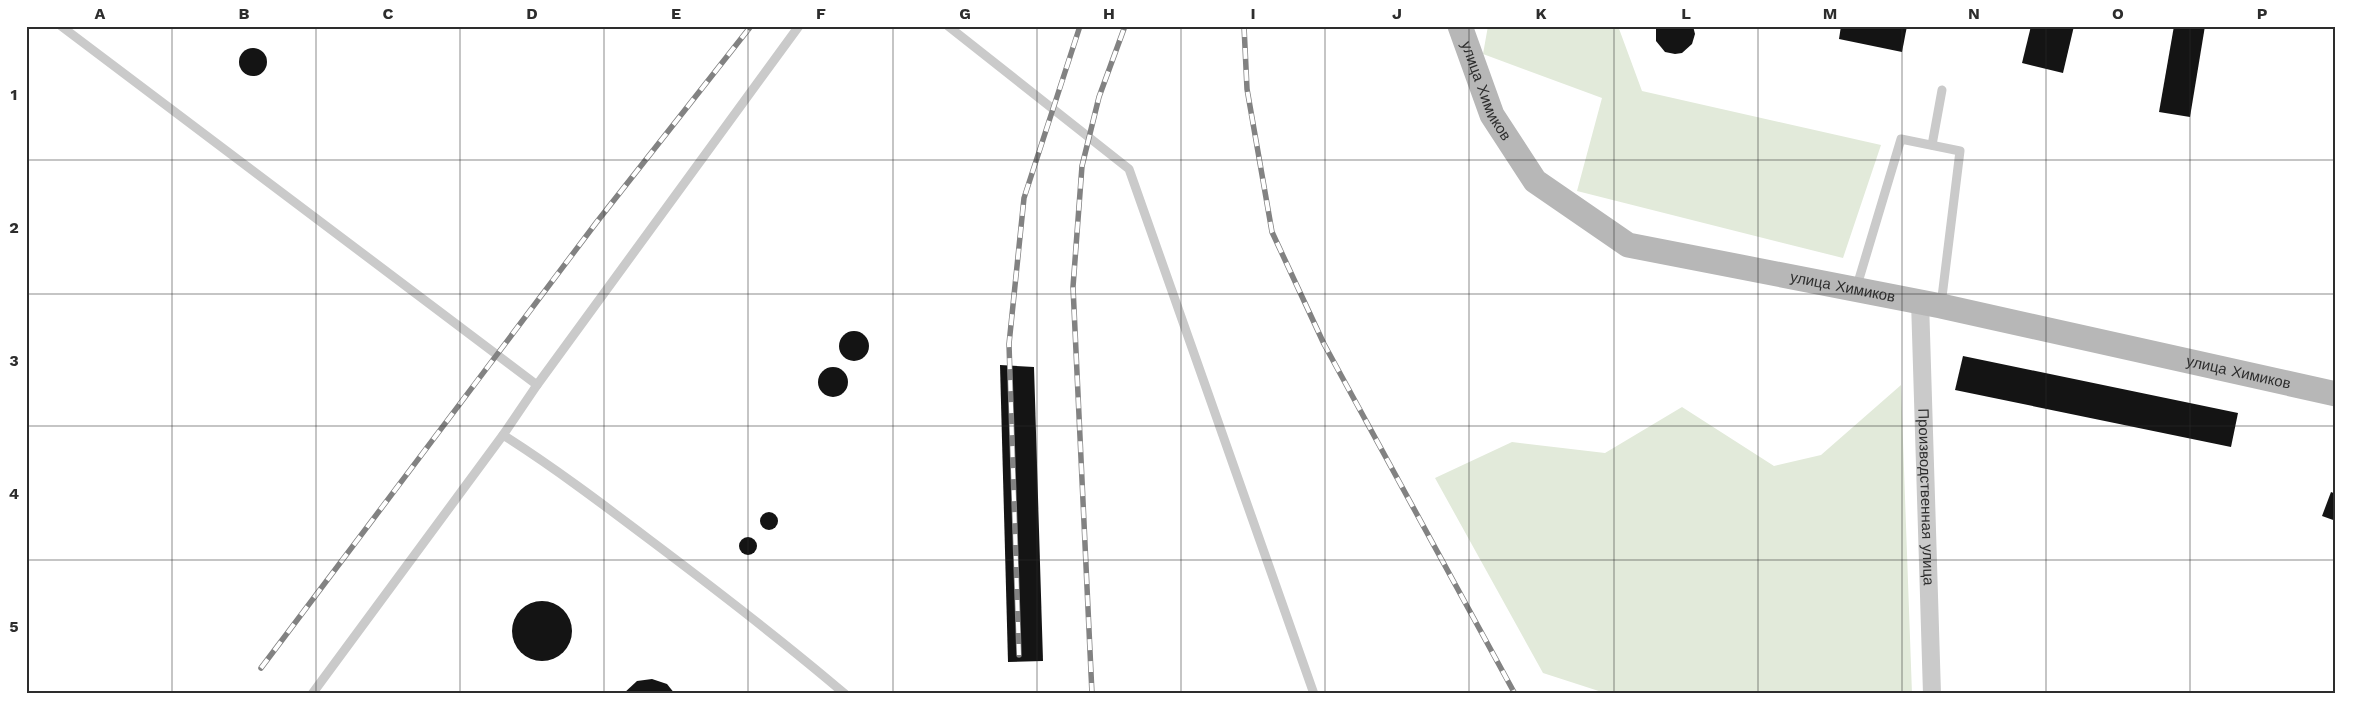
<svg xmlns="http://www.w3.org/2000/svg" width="2362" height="720" font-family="'Work Sans',sans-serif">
	<rect width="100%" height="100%" fill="#fff"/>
	<g fill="#e2eada">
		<path d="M 1488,26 L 1618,26 L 1642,91 L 1881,145 L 1843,258 L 1577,191 L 1602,98 L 1483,54 Z"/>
		<path d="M 1901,385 L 1912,694 L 1608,694 L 1543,673 L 1435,478 L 1512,442 L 1605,453 L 1682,407 L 1774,466 L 1821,455 Z"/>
	</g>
	<g fill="#141414">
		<path d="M 1656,26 L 1693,26 L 1695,34 L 1692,44 L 1682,53 L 1675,54 L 1665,52 L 1656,41 Z"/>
		<path d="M 1841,26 L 1907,26 L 1902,52 L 1839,39 Z"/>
		<path d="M 2031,26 L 2074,26 L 2063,73 L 2022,63 Z"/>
		<path d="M 2174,26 L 2205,26 L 2190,117 L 2159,112 Z"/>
		<circle cx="253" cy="62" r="14"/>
		<circle cx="854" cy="346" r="15"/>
		<path d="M 1963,356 L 2238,413 L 2231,447 L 1955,390 Z"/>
		<path d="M 1000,365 L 1034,367 L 1043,661 L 1008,662 Z"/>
		<circle cx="833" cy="382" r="15"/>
		<path d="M 2331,492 L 2336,494 L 2336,521 L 2322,516 Z"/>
		<circle cx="769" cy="521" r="9"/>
		<circle cx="748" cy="546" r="9"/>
		<circle cx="542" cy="631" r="30"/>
		<path d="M 652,679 L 667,684 L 675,694 L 623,694 L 637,681 Z"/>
	</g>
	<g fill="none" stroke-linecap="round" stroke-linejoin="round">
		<g stroke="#cacaca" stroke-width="9">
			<path d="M 61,26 L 537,385 L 503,435"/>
			<path d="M 948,26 L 1129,169 L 1314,694"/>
			<path d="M 1932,145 L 1942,90"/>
			<path d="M 1856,289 L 1901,139 L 1960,151 L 1941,305"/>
			<path d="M 537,385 L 799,26"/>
			<path d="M 312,694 L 503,435 C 555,468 605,506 654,543 C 719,592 783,641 845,694"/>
		</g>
		<path stroke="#cacaca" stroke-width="18" id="s1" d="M 1920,301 L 1932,694"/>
		<path stroke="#b7b7b7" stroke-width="25" id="s2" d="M 1460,26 L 1492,115 L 1535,181 L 1628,245 L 1941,306 L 2336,394"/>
		<g stroke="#828282" stroke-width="5.5">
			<g id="rail">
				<path d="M 1244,26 L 1247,89 L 1272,232 L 1324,344 L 1515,694"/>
				<path d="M 1019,655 L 1009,344 L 1024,198 L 1080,26"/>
				<path d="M 261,668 L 596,223 L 751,26"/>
				<path d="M 1092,694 L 1073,287 L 1082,166 L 1099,97 L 1125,26"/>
			</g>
		</g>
		<use href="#rail" stroke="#fff" stroke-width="4" stroke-dasharray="11" stroke-linecap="butt"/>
	</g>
	<path fill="none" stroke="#2d2d2d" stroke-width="1" stroke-opacity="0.55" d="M 172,26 L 172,694M 316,26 L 316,694M 460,26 L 460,694M 604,26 L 604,694M 748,26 L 748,694M 893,26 L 893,694M 1037,26 L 1037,694M 1181,26 L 1181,694M 1325,26 L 1325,694M 1469,26 L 1469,694M 1614,26 L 1614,694M 1758,26 L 1758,694M 1902,26 L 1902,694M 2046,26 L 2046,694M 2190,26 L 2190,694M 26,160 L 2336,160M 26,294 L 2336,294M 26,426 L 2336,426M 26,560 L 2336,560"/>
	<g text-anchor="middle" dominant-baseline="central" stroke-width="5" stroke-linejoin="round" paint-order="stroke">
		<g font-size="15" fill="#2d2d2d" stroke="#fff">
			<text stroke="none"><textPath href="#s2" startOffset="70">улица Химиков</textPath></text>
			<text stroke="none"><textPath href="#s2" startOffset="505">улица Химиков</textPath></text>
			<text stroke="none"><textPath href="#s2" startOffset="910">улица Химиков</textPath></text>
			<text stroke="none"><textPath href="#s1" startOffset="196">Производственная улица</textPath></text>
		</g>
	</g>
	<rect width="2362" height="720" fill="none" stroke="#ffffff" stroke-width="55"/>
	<rect x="28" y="28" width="2306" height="664" fill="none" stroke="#2d2d2d" stroke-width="2"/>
	<g font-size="16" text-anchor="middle" font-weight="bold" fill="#2d2d2d">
		<text x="100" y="19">A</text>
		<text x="244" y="19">B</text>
		<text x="388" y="19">C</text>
		<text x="532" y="19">D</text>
		<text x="676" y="19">E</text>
		<text x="821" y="19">F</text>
		<text x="965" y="19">G</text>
		<text x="1109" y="19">H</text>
		<text x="1253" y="19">I</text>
		<text x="1397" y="19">J</text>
		<text x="1541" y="19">K</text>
		<text x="1686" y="19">L</text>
		<text x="1830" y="19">M</text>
		<text x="1974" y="19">N</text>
		<text x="2118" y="19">O</text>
		<text x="2262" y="19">P</text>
		<text x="14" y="100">1</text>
		<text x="14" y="233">2</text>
		<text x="14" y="366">3</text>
		<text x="14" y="499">4</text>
		<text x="14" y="632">5</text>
	</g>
</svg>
